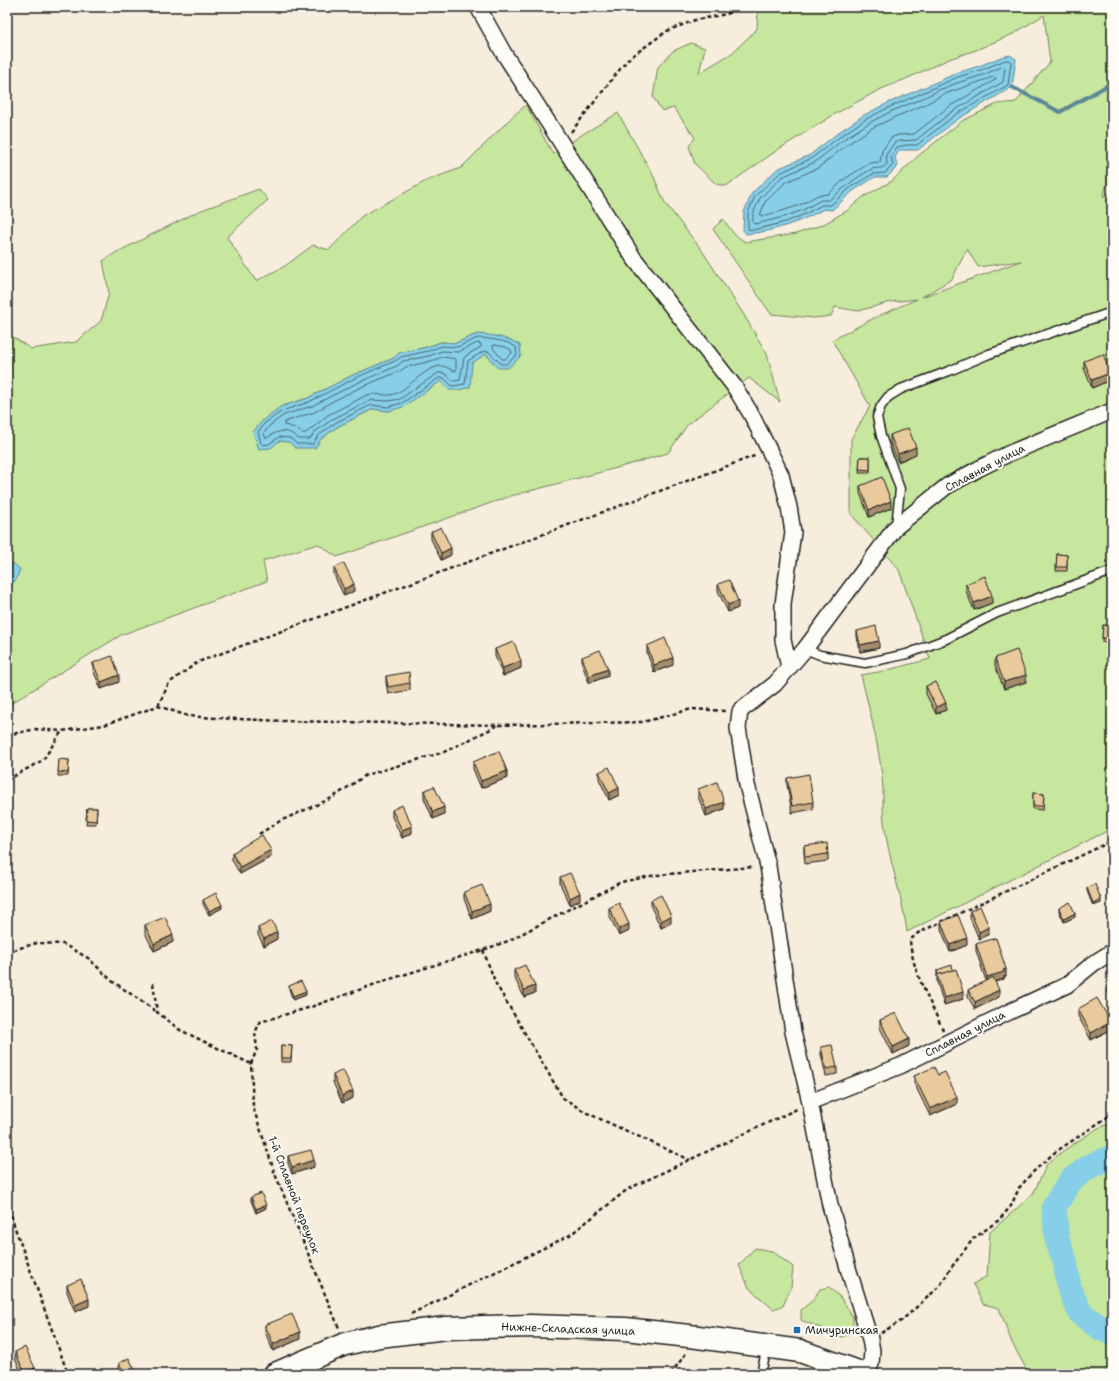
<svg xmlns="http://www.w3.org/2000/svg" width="1119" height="1381" font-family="'Shantell Sans',sans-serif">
	<rect width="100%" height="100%" fill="#f7eddc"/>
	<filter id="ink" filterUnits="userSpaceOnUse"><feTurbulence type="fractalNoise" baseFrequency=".025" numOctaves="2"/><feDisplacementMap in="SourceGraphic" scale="8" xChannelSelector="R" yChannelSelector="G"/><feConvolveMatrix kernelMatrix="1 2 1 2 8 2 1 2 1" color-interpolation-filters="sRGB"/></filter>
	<g filter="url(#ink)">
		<g fill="#c7e69e" stroke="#72815d" fill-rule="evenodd">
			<path d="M 758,7 L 772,7 L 777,11 L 784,7 L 1112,7 L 1112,168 L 1103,197 L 1112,191 L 1112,839 L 1107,831 L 907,932 C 902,894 888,859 884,822 C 882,807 884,791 882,776 C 878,742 869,708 861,675 L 884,671 L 930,659 L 899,570 L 851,514 L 851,439 L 870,406 L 832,340 L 876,317 L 917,299 L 891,302 L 858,311 L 835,307 L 831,316 L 814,318 L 771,314 L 713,229 L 723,219 L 734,234 L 745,242 L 796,234 L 824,224 L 848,210 L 863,197 L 892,181 L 918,156 L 962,121 L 997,104 L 1016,102 L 1050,62 L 1044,15 L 1013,34 L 976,50 L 949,59 L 908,78 L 879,90 L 835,114 L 779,149 L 726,186 L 716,184 L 695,164 L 689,146 L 695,138 L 674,108 L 662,111 L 653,97 L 658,67 L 673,51 L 691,43 L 705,48 L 699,73 L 732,53 L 757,29 ZM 967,249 L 978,267 L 1021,261 L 922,297 L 952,279 Z"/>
			<path d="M 526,105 L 553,154 L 583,134 L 618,113 L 653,175 L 665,203 L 701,249 L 744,315 L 767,354 L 780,402 L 749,378 L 688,424 L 668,453 L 624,466 L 511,496 L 337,557 L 318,544 L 263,561 L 267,581 L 121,635 L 7,706 L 7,588 L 16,580 L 14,564 L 7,565 L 7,333 L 31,349 L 76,342 L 101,321 L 109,293 L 103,261 L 115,253 L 199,211 L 259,189 L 268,200 L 227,237 L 256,281 L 285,266 L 313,245 L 329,250 L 362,216 L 428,180 L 461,168 L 512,117 ZM 477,334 L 498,368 L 486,354 L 426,390 L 389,411 L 373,409 L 337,427 L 321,439 L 289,442 L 279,441 L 280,407 L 308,398 L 353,375 L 394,358 L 399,353 L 427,347 L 441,342 L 456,343 Z"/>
			<path d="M 1112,1123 L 1112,1368 L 1100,1374 L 1029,1374 L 1012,1343 L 999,1308 L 983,1304 L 973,1284 L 987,1276 L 990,1232 L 1033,1194 L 1047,1164 L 1063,1151 L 1098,1128 Z"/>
			<path d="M 755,1248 L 772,1251 L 793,1267 L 791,1288 L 783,1306 L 773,1309 L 749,1288 L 739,1265 Z"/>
			<path d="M 829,1287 L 840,1297 L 853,1317 L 853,1332 L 842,1337 L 801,1320 L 801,1310 L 813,1300 L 820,1289 Z"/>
		</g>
		<g fill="#87cfe8" stroke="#5c8796">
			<path d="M 1010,55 L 1016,59 L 1012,87 L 958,119 L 918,150 L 899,150 L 895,158 L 898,166 L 887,177 L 875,177 L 853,191 L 832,210 L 824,209 C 800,222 773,232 746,234 L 743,230 L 744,212 L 752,193 L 777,169 L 810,155 L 839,132 L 864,115 L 888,103 L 957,73 L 979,66 L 1001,57 Z"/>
			<path d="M 477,334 C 493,335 506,337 520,345 L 521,356 L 508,368 L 498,368 L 486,354 L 472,363 L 470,387 L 459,390 L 449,390 L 441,381 L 403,407 L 389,411 L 373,409 L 337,427 L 321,439 L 315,448 L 295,448 L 289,442 L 279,441 L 271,448 L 259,449 L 253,432 L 263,420 L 280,407 L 308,398 L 353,375 L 394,358 L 399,353 L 427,347 L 441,342 L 456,343 Z"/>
			<path d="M 14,564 L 20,569 L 16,580 L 7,588 L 7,565 Z"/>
		</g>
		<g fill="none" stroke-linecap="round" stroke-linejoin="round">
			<g stroke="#47646e" stroke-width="1">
				<path d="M 1009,60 L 1011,62 L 1008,85 L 955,115 L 917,145 L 907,145 L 897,147 L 891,157 L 893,165 L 885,173 L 873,174 L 851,187 L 831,205 L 822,205 L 805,214 L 786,222 L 753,230 L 748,229 L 748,213 L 755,196 L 780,173 L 812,158 L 842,135 L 866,119 L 890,107 L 958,77 L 981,70 L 1003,61 Z"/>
				<path d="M 1002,67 L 1005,68 L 1003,82 L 953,111 L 916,140 L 899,141 L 894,143 L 886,155 L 887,164 C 881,171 878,166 870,170 C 855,178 843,189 829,200 L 821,200 L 803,210 L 784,217 L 755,224 L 753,223 L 753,214 L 760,198 L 782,177 L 815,162 L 844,139 L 869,123 L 892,111 L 923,98 L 939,90 L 960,82 L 983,75 Z"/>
				<path d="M 994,77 L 996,78 L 995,80 L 950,106 L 914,134 L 898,135 L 891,138 L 882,151 L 880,162 L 870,163 L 846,178 L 828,194 L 818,195 L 800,205 L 782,211 L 762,216 L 760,215 L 765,202 L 786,182 L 818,168 L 848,144 L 872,128 L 895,117 L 926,104 L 942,95 Z"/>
				<path d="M 478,338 C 491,339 505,340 516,347 L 517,355 L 506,364 L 501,364 L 489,352 L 484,351 L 468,361 L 465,384 L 452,386 L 444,378 L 439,378 L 402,403 L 388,407 L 371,405 L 335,423 L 318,436 L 313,444 L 297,444 L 290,438 L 279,437 L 269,444 L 263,445 L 261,443 L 258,432 L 265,423 L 282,411 L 309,402 L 355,378 L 395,361 L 401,357 L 428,351 L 442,346 L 457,347 Z"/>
				<path d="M 478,343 L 481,344 L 481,347 L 467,355 L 464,358 L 460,380 L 454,381 L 444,373 L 438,373 L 400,399 L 388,401 L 370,400 L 333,419 L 315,432 L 310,439 L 299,439 C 288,429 279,429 267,438 L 265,437 L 264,433 L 269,426 L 284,415 L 312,406 L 357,383 L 397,366 L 403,361 L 429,356 L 442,351 L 458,352 Z"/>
				<path d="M 495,345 L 506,347 L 511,350 L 512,353 L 505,359 L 502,359 L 493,348 L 493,346 Z"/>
				<path d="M 443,357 L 456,359 L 456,371 C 451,371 447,366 442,366 C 426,366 410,387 397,393 C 387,398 377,392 367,395 L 328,415 L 306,433 L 302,433 L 295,428 L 284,425 L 284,423 L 287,421 L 315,412 L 333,401 L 359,388 L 400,371 L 406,367 L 431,361 Z"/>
			</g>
			<path stroke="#5c8796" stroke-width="4" d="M 1012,87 L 1060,112 L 1112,83"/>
			<path stroke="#87cfe8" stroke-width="25" d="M 1112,1157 L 1090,1166 L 1071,1180 L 1054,1207 L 1057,1240 L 1065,1261 L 1069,1288 L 1081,1314 L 1102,1329 L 1112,1332"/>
			<g stroke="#1c1c1c" stroke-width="11">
				<g id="lane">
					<path d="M 896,526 L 900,489 L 881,436 L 877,417 L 881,406 L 888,397 L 901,389 L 949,371 L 989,354 L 1112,312"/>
					<path d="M 805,649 L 820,655 L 865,663 L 907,654 L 946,639 L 997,613 L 1112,571"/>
					<path d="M 761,1374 L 767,1347"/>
				</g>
			</g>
			<g stroke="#1c1c1c" stroke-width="18">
				<g id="street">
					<path d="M 478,7 L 503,52 L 553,130 L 633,257 L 734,386 L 751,414 L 769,450 L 781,475 L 789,507 L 793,532 L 783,604 L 783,640 L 789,667"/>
					<path d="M 810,1102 L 900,1066 L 1011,1011 L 1067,985 L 1094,963 L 1112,952"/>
					<path d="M 867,1374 L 871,1364 L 872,1351 L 870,1339 L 848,1268 L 830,1205 L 810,1102 L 793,1032 L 768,866 L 747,785 L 738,728 L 740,711 L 775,684 L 805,649 L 896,527 L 947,486 L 978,469 L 1010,453 L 1112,411"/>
				</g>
			</g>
			<g stroke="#1c1c1c" stroke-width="25">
				<path id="secondary" d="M 275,1374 L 345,1344 L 379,1336 L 446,1328 L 530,1326 L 625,1329 L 698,1337 L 800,1351 L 864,1374"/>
			</g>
			<g stroke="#1c1c1c" stroke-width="2.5" stroke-dasharray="4 3" stroke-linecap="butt">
				<path d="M 571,132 L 628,59 L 667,31 L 695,20 L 727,14 L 736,7"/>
				<path d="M 158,706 L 169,683 L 198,662 L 757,455"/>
				<path d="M 7,735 L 36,729 L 62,731"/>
				<path d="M 7,780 L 43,760 L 62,731 L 104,725 L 158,706 L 188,716 L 216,718 L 284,721 L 499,725 L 643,722 L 692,709 L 727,711"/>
				<path d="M 259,834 L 280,821 L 332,798 L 366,775 L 444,752 L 497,726"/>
				<path d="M 483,950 L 496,984 L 563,1098 L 585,1112 L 690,1160"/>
				<path d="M 7,953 L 10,951 L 37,943 L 63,944 L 88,958 L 112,981 L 157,1012"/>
				<path d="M 153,983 L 157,1012 L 180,1030 L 251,1064 L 253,1107 L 275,1174 L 339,1328"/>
				<path d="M 943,1030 C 930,1001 912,971 910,940 L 918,933 L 1112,841"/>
				<path d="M 251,1064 L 257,1049 L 255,1033 L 260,1022 L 311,1007 L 384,981 L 483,950 L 508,941 L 621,882 L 656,875 L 754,867"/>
				<path d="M 7,1202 L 16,1231 L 68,1374"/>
				<path d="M 411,1314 L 570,1235 L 628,1189 L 797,1109"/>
				<path d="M 881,1333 L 901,1321 L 939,1287 L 951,1268 L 973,1239 L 999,1220 L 1011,1206 L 1019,1188 L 1032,1173 L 1054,1153 L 1112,1114"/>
				<path d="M 671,1374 L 686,1353"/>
			</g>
			<use href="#lane" stroke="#fdfcf7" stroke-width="8"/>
			<use href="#street" stroke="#fdfcf7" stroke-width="15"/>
			<use href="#secondary" stroke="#fdfcf7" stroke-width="22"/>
		</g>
		<g fill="#c8ae86" stroke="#1c1c1c">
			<path d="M 1084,361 L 1110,380 L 1092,388 L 1084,368 Z"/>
			<path d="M 890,435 L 916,454 L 898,462 L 890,442 Z"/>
			<path d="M 860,457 L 870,457 L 870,473 L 859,473 Z"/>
			<path d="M 860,486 L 891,508 L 869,517 L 860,493 Z"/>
			<path d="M 431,532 L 451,555 L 441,560 L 431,539 Z"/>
			<path d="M 1057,554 L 1067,555 L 1067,571 L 1056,571 Z"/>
			<path d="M 334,568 L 354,591 L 344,596 L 334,575 Z"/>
			<path d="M 718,584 L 738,608 L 728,612 L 718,591 Z"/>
			<path d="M 966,584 L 992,603 L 974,610 L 966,591 Z"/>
			<path d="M 1103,625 L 1112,626 L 1112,642 L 1102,642 Z"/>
			<path d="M 857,631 L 879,648 L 860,652 L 857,638 Z"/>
			<path d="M 647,646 L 673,665 L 654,672 L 647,653 Z"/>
			<path d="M 495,649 L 521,668 L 503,676 L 495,656 Z"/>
			<path d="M 582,657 L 608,676 L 589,683 L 582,664 Z"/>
			<path d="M 995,658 L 1026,682 L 1004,689 L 995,665 Z"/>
			<path d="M 93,663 L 119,682 L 101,689 L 93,670 Z"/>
			<path d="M 386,676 L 410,683 L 410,690 L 388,694 L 386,683 Z"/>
			<path d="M 926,686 L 946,710 L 936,714 L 926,694 Z"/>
			<path d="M 59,759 L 69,760 L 68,776 L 58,776 Z"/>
			<path d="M 473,762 L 507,778 L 481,788 L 473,769 Z"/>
			<path d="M 599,772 L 619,795 L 609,800 L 599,779 Z"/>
			<path d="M 787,778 L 813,802 L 813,809 L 792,813 L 787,785 Z"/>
			<path d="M 698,789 L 724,809 L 706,816 L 698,797 Z"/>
			<path d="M 424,791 L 444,814 L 433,819 L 424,798 Z"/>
			<path d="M 1033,793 L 1044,794 L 1043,810 L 1033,809 Z"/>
			<path d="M 87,808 L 97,808 L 96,824 L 86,824 Z"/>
			<path d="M 392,810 L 412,833 L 402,838 L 392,817 Z"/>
			<path d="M 804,846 L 828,854 L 828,861 L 805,864 L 804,853 Z"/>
			<path d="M 232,853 L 271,857 L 240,874 L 232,860 Z"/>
			<path d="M 560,877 L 580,900 L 570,905 L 560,884 Z"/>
			<path d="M 1087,888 L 1101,903 L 1093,906 L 1087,891 Z"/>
			<path d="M 464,892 L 490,911 L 472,919 L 464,899 Z"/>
			<path d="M 203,900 L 222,908 L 209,915 L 203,904 Z"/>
			<path d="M 651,900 L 671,923 L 661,928 L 651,907 Z"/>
			<path d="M 609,908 L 629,931 L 619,936 L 609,915 Z"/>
			<path d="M 1059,908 L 1075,917 L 1064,922 L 1059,911 Z"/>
			<path d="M 970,911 L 989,934 L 979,939 L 970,918 Z"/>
			<path d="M 941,922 L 967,945 L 950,952 L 941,929 Z"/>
			<path d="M 145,925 L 173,942 L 154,951 L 145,933 Z"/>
			<path d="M 258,928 L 277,939 L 264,946 L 258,935 Z"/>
			<path d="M 976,944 L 1006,976 L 1004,977 L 1004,979 L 995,982 L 999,997 L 975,1009 L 968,997 L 968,990 L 986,981 L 976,951 Z"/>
			<path d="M 514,970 L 535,993 L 524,997 L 514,977 Z"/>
			<path d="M 937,970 L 963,999 L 944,1005 L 937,982 Z"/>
			<path d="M 1112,983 L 1112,998 L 1108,993 L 1108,986 Z"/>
			<path d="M 289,986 L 306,995 L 293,1000 L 289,989 Z"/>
			<path d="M 1078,1009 L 1111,1029 L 1091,1040 L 1078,1016 Z"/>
			<path d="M 880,1020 L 909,1046 L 893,1054 L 880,1028 Z"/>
			<path d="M 281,1045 L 292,1046 L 291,1062 L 281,1062 Z"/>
			<path d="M 821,1047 L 837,1067 L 837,1074 L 826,1076 L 821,1054 Z"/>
			<path d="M 333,1075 L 353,1098 L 342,1103 L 333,1082 Z"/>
			<path d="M 938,1075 L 957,1104 L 930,1116 L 914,1083 L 914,1076 Z"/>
			<path d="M 288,1156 L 314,1167 L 292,1174 L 288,1163 Z"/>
			<path d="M 251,1197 L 266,1208 L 256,1213 L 251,1201 Z"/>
			<path d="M 67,1285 L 89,1306 L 75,1312 L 67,1292 Z"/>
			<path d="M 265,1325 L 300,1339 L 273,1351 L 265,1332 Z"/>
			<path d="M 15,1352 L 35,1374 L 22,1374 L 15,1359 Z"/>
			<path d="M 119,1363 L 137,1374 L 121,1374 L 119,1370 Z"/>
		</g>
		<g fill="#a38d6d" stroke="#1c1c1c">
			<path d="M 1110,373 L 1110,380 L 1092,388 L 1092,380 Z"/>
			<path d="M 916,447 L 916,454 L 898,462 L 898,454 Z"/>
			<path d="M 891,501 L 891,508 L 869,517 L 869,510 Z"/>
			<path d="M 451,548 L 451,555 L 441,560 L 441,553 Z"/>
			<path d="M 354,584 L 354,591 L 344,596 L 344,589 Z"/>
			<path d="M 992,596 L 992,603 L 974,610 L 974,603 Z"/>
			<path d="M 738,601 L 738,608 L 728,612 L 728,605 Z"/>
			<path d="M 879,641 L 879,648 L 860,652 L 860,645 Z"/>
			<path d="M 673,658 L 673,665 L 654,672 L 654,665 Z"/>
			<path d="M 521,661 L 521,668 L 503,676 L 503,668 Z"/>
			<path d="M 608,669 L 608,676 L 589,683 L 589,676 Z"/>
			<path d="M 119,675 L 119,682 L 101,689 L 101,682 Z"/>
			<path d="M 1026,675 L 1026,682 L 1004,689 L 1004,682 Z"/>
			<path d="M 946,703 L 946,710 L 936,714 L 936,707 Z"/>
			<path d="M 507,771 L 507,778 L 481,788 L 481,781 Z"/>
			<path d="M 619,788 L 619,795 L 609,800 L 609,793 Z"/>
			<path d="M 724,802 L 724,809 L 706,816 L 706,809 Z"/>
			<path d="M 444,807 L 444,814 L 433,819 L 433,812 Z"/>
			<path d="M 412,826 L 412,833 L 402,838 L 402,830 Z"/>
			<path d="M 271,850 L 271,857 L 240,874 L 240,867 Z"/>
			<path d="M 580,893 L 580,900 L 570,905 L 570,898 Z"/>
			<path d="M 1101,899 L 1101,903 L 1093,906 L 1093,903 Z"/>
			<path d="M 490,904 L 490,911 L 472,919 L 472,911 Z"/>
			<path d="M 222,905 L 222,908 L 209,915 L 209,911 Z"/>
			<path d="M 1075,913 L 1075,917 L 1064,922 L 1064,919 Z"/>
			<path d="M 671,916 L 671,923 L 661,928 L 661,921 Z"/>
			<path d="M 629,924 L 629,931 L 619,936 L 619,929 Z"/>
			<path d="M 989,927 L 989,934 L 979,939 L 979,932 Z"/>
			<path d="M 277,932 L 277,939 L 264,946 L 264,939 Z"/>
			<path d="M 173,935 L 173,942 L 154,951 L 154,944 Z"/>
			<path d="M 967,938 L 967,945 L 950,952 L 950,945 Z"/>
			<path d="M 1006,969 L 1006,976 L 1004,977 L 1004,979 L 987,984 L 987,977 Z"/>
			<path d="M 535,986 L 535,993 L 524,997 L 524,990 Z"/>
			<path d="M 999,990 L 999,997 L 975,1009 L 975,1002 Z"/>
			<path d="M 306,991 L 306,995 L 293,1000 L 293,996 Z"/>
			<path d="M 963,992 L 963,999 L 944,1005 L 944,998 Z"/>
			<path d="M 1111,1022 L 1111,1029 L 1091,1040 L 1091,1033 Z"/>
			<path d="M 909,1039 L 909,1046 L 893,1054 L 893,1047 Z"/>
			<path d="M 353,1091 L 353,1098 L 342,1103 L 342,1096 Z"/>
			<path d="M 957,1097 L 957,1104 L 930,1116 L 930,1109 Z"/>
			<path d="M 314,1160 L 314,1167 L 292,1174 L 292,1167 Z"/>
			<path d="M 266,1205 L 266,1208 L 256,1213 L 256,1209 Z"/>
			<path d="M 89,1299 L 89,1306 L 75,1312 L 75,1305 Z"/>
			<path d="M 300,1332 L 300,1339 L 273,1351 L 273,1344 Z"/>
			<path d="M 35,1368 L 35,1374 L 25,1374 L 25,1373 Z"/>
		</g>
		<g fill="#e9ca9c" stroke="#1c1c1c">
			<path d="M 1103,354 L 1110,373 L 1092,380 L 1084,361 Z"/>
			<path d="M 908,428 L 916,447 L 898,454 L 890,435 Z"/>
			<path d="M 860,457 L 870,457 L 870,470 L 859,469 Z"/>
			<path d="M 882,477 L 891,501 L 869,510 L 860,486 Z"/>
			<path d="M 441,527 L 451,548 L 441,553 L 431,532 Z"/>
			<path d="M 1057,554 L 1067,555 L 1067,567 L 1056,567 Z"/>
			<path d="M 344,563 L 354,584 L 344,589 L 334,568 Z"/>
			<path d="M 985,576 L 992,596 L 974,603 L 966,584 Z"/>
			<path d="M 729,580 L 738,601 L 728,605 L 718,584 Z"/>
			<path d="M 1103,625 L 1112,626 L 1112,638 L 1102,638 Z"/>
			<path d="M 876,626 L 879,641 L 860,645 L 857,631 Z"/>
			<path d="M 665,638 L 673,658 L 654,665 L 647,646 Z"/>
			<path d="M 514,642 L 521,661 L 503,668 L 495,649 Z"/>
			<path d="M 600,650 L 608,669 L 589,676 L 582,657 Z"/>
			<path d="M 1017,650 L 1026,675 L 1004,682 L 995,658 Z"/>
			<path d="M 112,656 L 119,675 L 101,682 L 93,663 Z"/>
			<path d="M 409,672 L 410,683 L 388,687 L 386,676 Z"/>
			<path d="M 936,682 L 946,703 L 936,707 L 926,686 Z"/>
			<path d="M 499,751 L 507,771 L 481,781 L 473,762 Z"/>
			<path d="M 59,759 L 69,760 L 68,773 L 58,772 Z"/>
			<path d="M 609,767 L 619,788 L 609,793 L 599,772 Z"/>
			<path d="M 809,774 L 813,802 L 792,806 L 787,778 Z"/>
			<path d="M 717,782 L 724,802 L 706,809 L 698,789 Z"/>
			<path d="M 434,786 L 444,807 L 433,812 L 424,791 Z"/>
			<path d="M 1033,793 L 1044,794 L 1043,806 L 1033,806 Z"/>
			<path d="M 402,805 L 412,826 L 402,830 L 392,810 Z"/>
			<path d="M 87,808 L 97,808 L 96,821 L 86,820 Z"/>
			<path d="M 262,835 L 271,850 L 240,867 L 232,853 Z"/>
			<path d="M 827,843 L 828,854 L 805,857 L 804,846 Z"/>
			<path d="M 570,873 L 580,893 L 570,898 L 560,877 Z"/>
			<path d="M 1095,884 L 1101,899 L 1093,903 L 1087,888 Z"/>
			<path d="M 482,885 L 490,904 L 472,911 L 464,892 Z"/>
			<path d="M 216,893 L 222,905 L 209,911 L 203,900 Z"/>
			<path d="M 661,895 L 671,916 L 661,921 L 651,900 Z"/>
			<path d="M 1070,902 L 1075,913 L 1064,919 L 1059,908 Z"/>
			<path d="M 619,903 L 629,924 L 619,929 L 609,908 Z"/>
			<path d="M 980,906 L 989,927 L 979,932 L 970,911 Z"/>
			<path d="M 958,915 L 967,938 L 950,945 L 941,922 Z"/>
			<path d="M 165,917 L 173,935 L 154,944 L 145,925 Z"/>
			<path d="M 272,921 L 277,932 L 264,939 L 258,928 Z"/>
			<path d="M 996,938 L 1006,969 L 1003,970 L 1004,972 L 987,977 L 976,944 Z"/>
			<path d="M 525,965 L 535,986 L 524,990 L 514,970 Z"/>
			<path d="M 952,965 L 953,970 L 938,975 L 937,970 Z"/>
			<path d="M 956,969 L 963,992 L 944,998 L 937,975 Z"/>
			<path d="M 993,977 L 999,990 L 975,1002 L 968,990 Z"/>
			<path d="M 301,981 L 306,991 L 293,996 L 289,986 Z"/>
			<path d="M 1112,983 L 1112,991 L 1108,986 Z"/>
			<path d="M 1097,998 L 1111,1022 L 1091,1033 L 1078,1009 Z"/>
			<path d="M 896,1013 L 909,1039 L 893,1047 L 880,1020 Z"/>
			<path d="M 281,1045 L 292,1046 L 291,1058 L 281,1058 Z"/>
			<path d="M 832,1045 L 837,1067 L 826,1069 L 821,1047 Z"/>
			<path d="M 934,1067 L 938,1075 L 945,1072 L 957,1097 L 930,1109 L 914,1076 Z"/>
			<path d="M 343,1070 L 353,1091 L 342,1096 L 333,1075 Z"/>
			<path d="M 311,1150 L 314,1160 L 292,1167 L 288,1156 Z"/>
			<path d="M 261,1193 L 266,1205 L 256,1209 L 251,1197 Z"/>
			<path d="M 81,1279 L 89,1299 L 75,1305 L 67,1285 Z"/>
			<path d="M 292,1314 L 300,1332 L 273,1344 L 265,1325 Z"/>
			<path d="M 25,1347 L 35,1368 L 25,1373 L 15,1352 Z"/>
			<path d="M 129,1358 L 137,1374 L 125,1374 L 119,1363 Z"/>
		</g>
	</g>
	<rect fill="#1f6fb2" stroke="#fdfcf7" stroke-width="1.5" x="793" y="1326" width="8" height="8" rx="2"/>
	<g text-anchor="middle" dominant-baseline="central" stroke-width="4" stroke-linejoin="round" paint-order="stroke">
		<g font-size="11" fill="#1c1c1c" stroke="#fdfcf7">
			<text transform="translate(985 468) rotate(-28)">Сплавная улица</text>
			<text transform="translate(965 1034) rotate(-27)">Сплавная улица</text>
			<text transform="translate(294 1195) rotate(69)">1-й Сплавной переулок</text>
			<text transform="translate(568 1329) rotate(2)">Нижне-Складская улица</text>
		</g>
		<g font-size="11" fill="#1c1c1c" stroke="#fdfcf7" text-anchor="start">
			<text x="805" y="1330">Мичуринская</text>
		</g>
	</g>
	<rect width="1119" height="1381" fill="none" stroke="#fdfcf7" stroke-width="24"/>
	<rect x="12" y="12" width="1095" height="1357" fill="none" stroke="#1c1c1c" stroke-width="1.5" filter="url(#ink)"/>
</svg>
